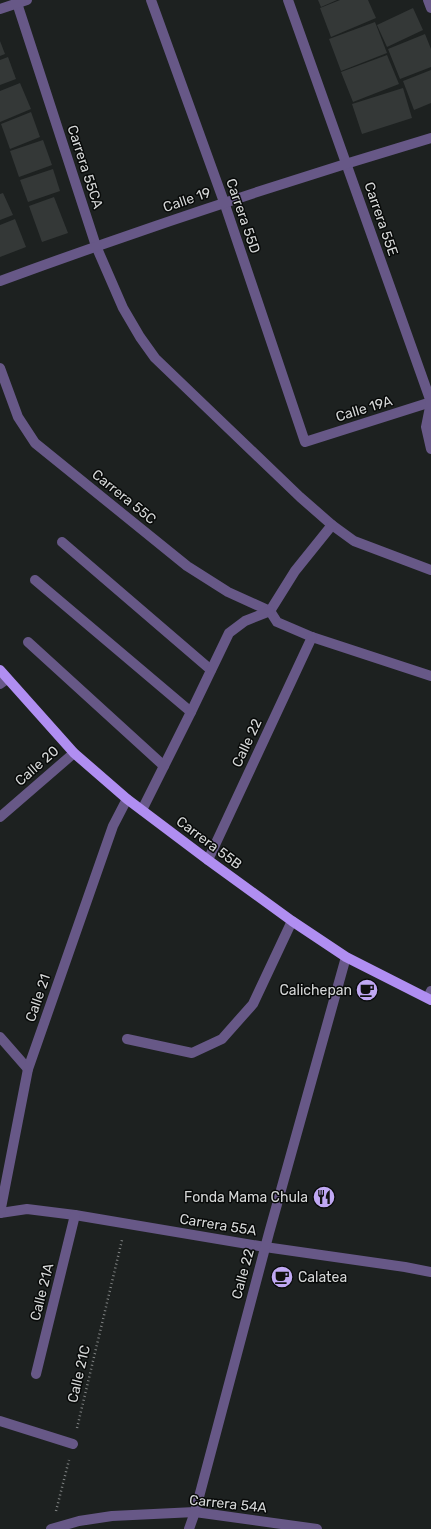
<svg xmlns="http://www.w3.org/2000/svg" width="431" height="1529" font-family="Rubik,sans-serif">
	<rect width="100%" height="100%" fill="#1d2120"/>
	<g fill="#343837">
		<path d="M 318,0 L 337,0 L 321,7 Z"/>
		<path d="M 340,0 L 368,0 L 376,18 L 331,37 L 320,8 Z"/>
		<path d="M 413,8 L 423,30 L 387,47 L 377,25 Z"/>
		<path d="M 375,22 L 387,53 L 341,71 L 329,39 Z"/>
		<path d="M 425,34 L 431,49 L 431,67 L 400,79 L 388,49 Z"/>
		<path d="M 0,41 L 5,54 L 0,56 Z"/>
		<path d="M 387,55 L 399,84 L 353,102 L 341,72 Z"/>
		<path d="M 8,57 L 16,79 L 0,85 L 0,60 Z"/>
		<path d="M 431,70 L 431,103 L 414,110 L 403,81 Z"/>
		<path d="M 20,83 L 31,109 L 0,122 L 0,91 Z"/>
		<path d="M 403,88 L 412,118 L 362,134 L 352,104 Z"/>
		<path d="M 31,112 L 40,137 L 10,149 L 1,124 Z"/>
		<path d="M 43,140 L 52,165 L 19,177 L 10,151 Z"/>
		<path d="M 53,169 L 60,191 L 28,202 L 20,180 Z"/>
		<path d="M 3,193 L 13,215 L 0,220 L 0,194 Z"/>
		<path d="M 54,197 L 68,233 L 42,242 L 29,206 Z"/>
		<path d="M 15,219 L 26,247 L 0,257 L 0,225 Z"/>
	</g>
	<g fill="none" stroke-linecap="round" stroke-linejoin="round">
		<g stroke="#7f8282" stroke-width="2.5" stroke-dasharray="1 3" stroke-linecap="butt">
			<path d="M 77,1428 L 122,1240"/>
			<path d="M 56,1511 L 69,1460"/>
		</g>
		<g stroke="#675887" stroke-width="10">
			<path d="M 16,0 L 96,246 L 123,308 L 140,337 L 155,358 L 300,497 L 332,525 L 354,541 L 431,570"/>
			<path d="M 151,0 L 224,202 L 305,442 L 431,402"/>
			<path d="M 288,0 L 431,402 L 426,427 L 431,449"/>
			<path d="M 428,0 L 431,8"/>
			<path d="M 0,9 L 27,0"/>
			<path d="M 0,281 C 142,229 286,181 431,138"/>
			<path d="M 0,368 L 18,417 L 35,443 L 187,566 L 228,592 L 270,611"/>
			<path d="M 332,525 L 295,571 L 270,611 L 277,622 L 312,637 L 431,676"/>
			<path d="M 62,542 L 211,670"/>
			<path d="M 35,580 L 191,712"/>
			<path d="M 28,642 L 164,766"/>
			<path d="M 0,684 L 7,679"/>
			<path d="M 142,810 L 191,712 L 229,633 L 245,621 L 270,611"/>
			<path d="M 0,817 L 74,753"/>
			<path d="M 208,860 L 312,637"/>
			<path d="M 428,998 L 431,991"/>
			<path d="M 0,1037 L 28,1069"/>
			<path d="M 127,1039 L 192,1053 L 222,1039 L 253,1004 L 292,921"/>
			<path d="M 0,1213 L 27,1209 L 75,1215 L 265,1247 L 405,1267 L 431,1272"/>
			<path d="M 0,1213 L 28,1069 L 113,826 L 127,799"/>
			<path d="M 36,1374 L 75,1215"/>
			<path d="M 0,1421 L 73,1444"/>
			<path d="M 51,1529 L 79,1521 L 112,1516 L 195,1512 L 317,1529"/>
			<path d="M 189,1529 L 195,1512 L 269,1233 L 346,957"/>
		</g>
		<path stroke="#b08ef1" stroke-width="10" d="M 0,670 L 74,753 L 127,799 L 208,860 L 292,921 L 346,957 L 431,1000"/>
	</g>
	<defs>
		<g id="cafe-disc" transform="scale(1.15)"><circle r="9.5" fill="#c0a8f3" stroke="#080a09"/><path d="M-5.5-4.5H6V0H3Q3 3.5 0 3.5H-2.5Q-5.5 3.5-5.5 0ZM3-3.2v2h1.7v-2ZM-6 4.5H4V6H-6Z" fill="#111"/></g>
		<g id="restaurant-disc" transform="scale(1.15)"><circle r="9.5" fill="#c0a8f3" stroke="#080a09"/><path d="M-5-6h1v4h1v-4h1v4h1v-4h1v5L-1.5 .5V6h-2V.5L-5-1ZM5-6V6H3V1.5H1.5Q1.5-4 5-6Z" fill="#111"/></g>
	</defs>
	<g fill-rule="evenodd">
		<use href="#cafe-disc" x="367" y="990"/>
		<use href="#restaurant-disc" x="324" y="1197"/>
		<use href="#cafe-disc" x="282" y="1277"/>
	</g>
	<g text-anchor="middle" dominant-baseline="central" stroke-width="3" stroke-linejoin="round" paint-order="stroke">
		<g font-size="14" fill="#d5d7d7" stroke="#080a09">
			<text transform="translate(85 167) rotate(72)">Carrera 55CA</text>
			<text transform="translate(187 200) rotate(-19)">Calle 19</text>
			<text transform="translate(243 216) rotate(71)">Carrera 55D</text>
			<text transform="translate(381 219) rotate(71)">Carrera 55E</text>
			<text transform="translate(364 409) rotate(-17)">Calle 19A</text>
			<text transform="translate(124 497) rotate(39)">Carrera 55C</text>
			<text transform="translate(247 743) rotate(-65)">Calle 22</text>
			<text transform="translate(37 766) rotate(-41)">Calle 20</text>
			<text transform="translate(209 843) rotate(37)">Carrera 55B</text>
			<text transform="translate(38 998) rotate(-71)">Calle 21</text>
			<text transform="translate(218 1225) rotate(9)">Carrera 55A</text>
			<text transform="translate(243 1274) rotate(-75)">Calle 22</text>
			<text transform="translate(42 1292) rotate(-76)">Calle 21A</text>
			<text transform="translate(79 1374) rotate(-77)">Calle 21C</text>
			<text transform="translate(228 1504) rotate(6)">Carrera 54A</text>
		</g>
		<g font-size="14" fill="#d5d7d7" stroke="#080a09" text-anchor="end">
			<text x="352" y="990">Calichepan</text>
			<text x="308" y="1197">Fonda Mama Chula</text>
			<text x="298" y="1277" text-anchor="start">Calatea</text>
		</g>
	</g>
</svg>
